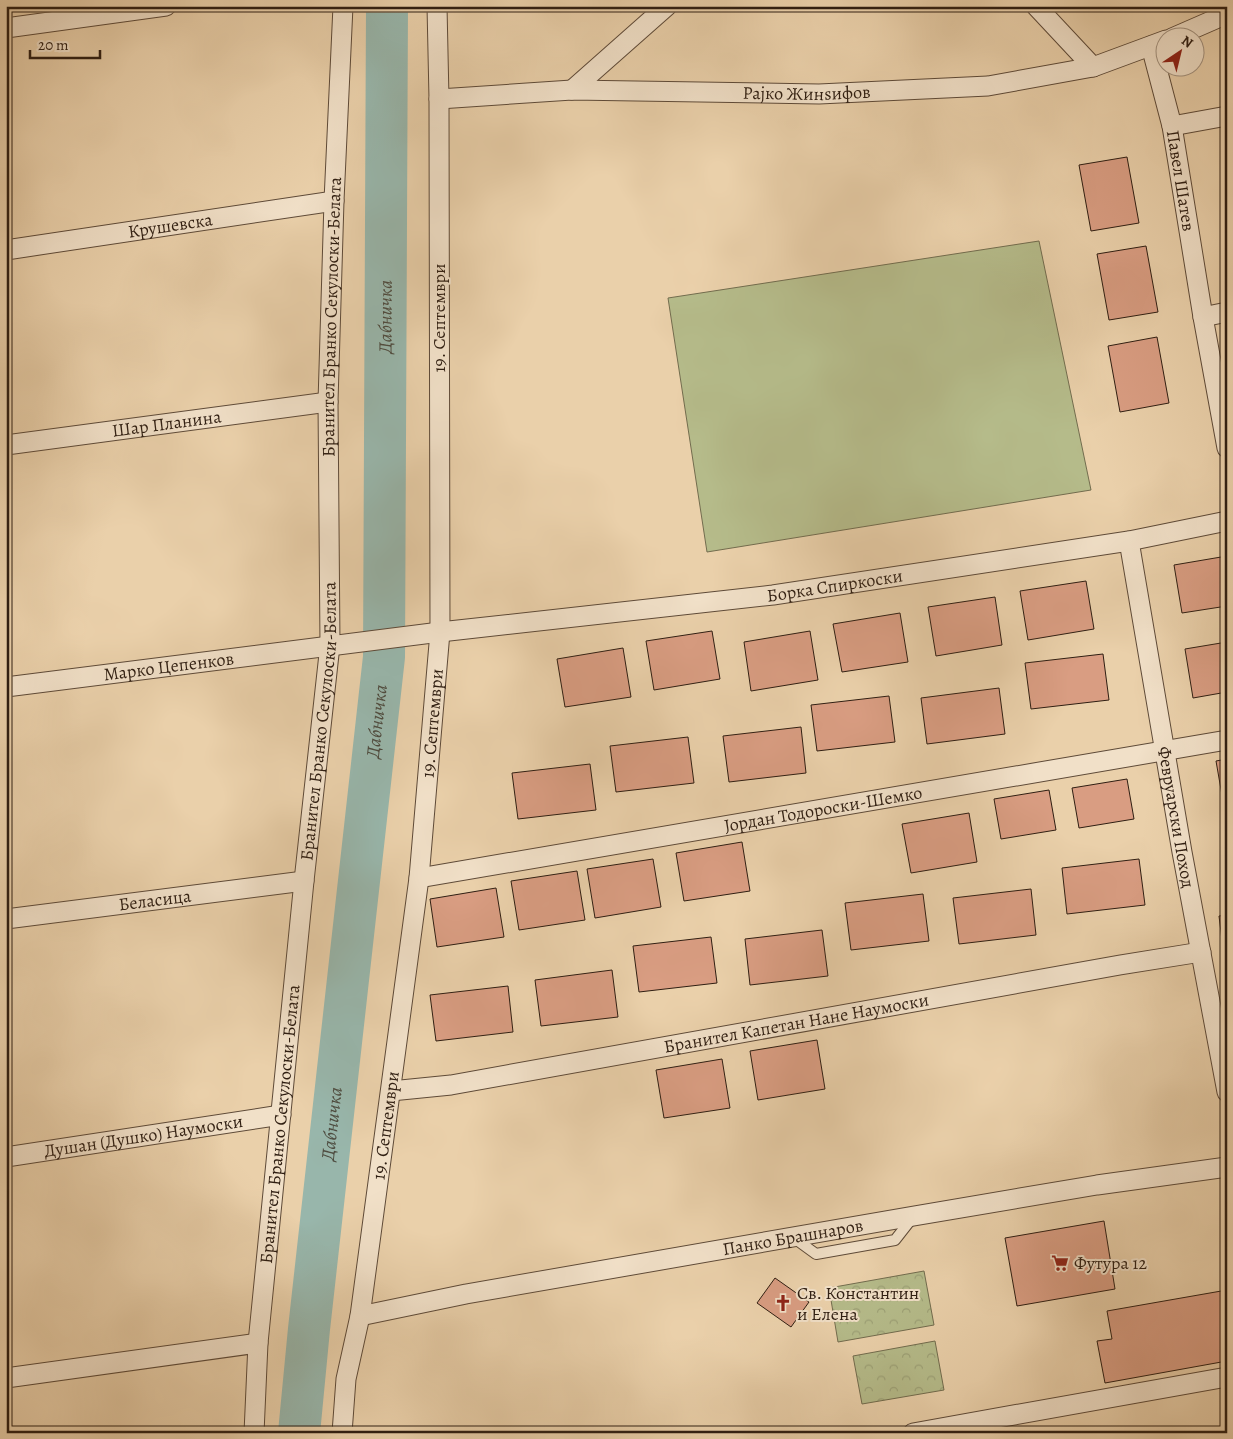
<svg xmlns="http://www.w3.org/2000/svg" width="1233" height="1439" font-family="Alegreya,serif">
	<defs>
		<pattern id="park-crowns" width="20" height="18" patternUnits="userSpaceOnUse" patternTransform="scale(1.25)"><rect width="20" height="18" fill="#b5bb8a"/><path d="M2 6a3 3 0 1 1 6 0M12 15a3 3 0 1 1 6 0" fill="none" stroke="#9ca076"/></pattern>
	</defs>
	<rect width="100%" height="100%" fill="#ead0aa"/>
	<filter id="stains"><feTurbulence type="fractalNoise" baseFrequency=".004" numOctaves="4"/><feColorMatrix values="0 0 0 0 .2 0 0 0 0 .09 0 0 0 0 .02 0 0 0 .5 -.17"/></filter>
	<radialGradient id="worn" r=".72"><stop offset=".6" stop-color="#630" stop-opacity="0"/><stop offset="1" stop-color="#630" stop-opacity=".3"/></radialGradient>
	<g fill="url(#park-crowns)" stroke="#726c4e">
		<path d="M 924,1271 L 934,1325 L 838,1342 L 829,1288 Z"/>
		<path d="M 935,1341 L 944,1390 L 862,1404 L 853,1356 Z"/>
	</g>
	<path fill="#b5bb8a" stroke="#726c4e" d="M 1039,241 L 1091,490 L 707,552 L 668,298 Z"/>
	<g fill="none" stroke-linecap="round" stroke-linejoin="round">
		<path stroke="#98b6ab" stroke-width="42" id="s1" d="M 299,1433 L 309,1329 L 384,657 L 387,6"/>
	</g>
	<g fill="#d99d82" stroke="#2f1e12">
		<path d="M 1127,157 L 1139,223 L 1091,231 L 1079,165 Z"/>
		<path d="M 1146,246 L 1158,312 L 1109,320 L 1097,254 Z"/>
		<path d="M 1157,337 L 1169,403 L 1120,412 L 1108,346 Z"/>
		<path d="M 1227,556 L 1227,606 L 1182,613 L 1174,565 Z"/>
		<path d="M 1086,581 L 1094,629 L 1028,640 L 1020,591 Z"/>
		<path d="M 995,597 L 1002,645 L 936,656 L 928,607 Z"/>
		<path d="M 900,613 L 908,662 L 842,672 L 833,624 Z"/>
		<path d="M 712,631 L 720,679 L 654,690 L 646,641 Z"/>
		<path d="M 810,631 L 818,680 L 751,691 L 744,642 Z"/>
		<path d="M 1227,642 L 1227,692 L 1193,698 L 1185,649 Z"/>
		<path d="M 623,648 L 631,697 L 565,707 L 557,659 Z"/>
		<path d="M 1103,654 L 1109,700 L 1031,709 L 1025,663 Z"/>
		<path d="M 999,688 L 1005,734 L 927,744 L 921,698 Z"/>
		<path d="M 889,696 L 895,742 L 817,751 L 811,705 Z"/>
		<path d="M 801,727 L 806,773 L 729,782 L 723,736 Z"/>
		<path d="M 688,737 L 694,783 L 616,792 L 610,746 Z"/>
		<path d="M 1227,759 L 1227,800 L 1223,801 L 1216,761 Z"/>
		<path d="M 590,764 L 596,810 L 518,819 L 512,773 Z"/>
		<path d="M 1127,779 L 1134,819 L 1079,828 L 1072,788 Z"/>
		<path d="M 1049,790 L 1056,830 L 1001,839 L 994,799 Z"/>
		<path d="M 969,813 L 977,862 L 911,873 L 902,824 Z"/>
		<path d="M 742,842 L 750,891 L 684,901 L 676,853 Z"/>
		<path d="M 653,859 L 661,907 L 595,918 L 587,869 Z"/>
		<path d="M 1139,859 L 1145,905 L 1067,914 L 1062,868 Z"/>
		<path d="M 577,871 L 585,920 L 519,930 L 511,881 Z"/>
		<path d="M 496,888 L 504,937 L 437,947 L 430,899 Z"/>
		<path d="M 1031,889 L 1036,935 L 959,944 L 953,898 Z"/>
		<path d="M 923,894 L 929,941 L 851,950 L 845,903 Z"/>
		<path d="M 1227,915 L 1227,981 L 1219,916 Z"/>
		<path d="M 822,930 L 828,976 L 750,985 L 745,939 Z"/>
		<path d="M 711,937 L 717,983 L 639,992 L 633,946 Z"/>
		<path d="M 612,970 L 618,1017 L 541,1026 L 535,980 Z"/>
		<path d="M 508,986 L 513,1032 L 436,1041 L 430,995 Z"/>
		<path d="M 817,1040 L 825,1089 L 758,1100 L 750,1051 Z"/>
		<path d="M 722,1059 L 730,1108 L 664,1118 L 656,1070 Z"/>
		<path d="M 1104,1221 L 1115,1289 L 1017,1306 L 1005,1238 Z"/>
		<path d="M 775,1278 L 809,1302 L 791,1327 L 757,1303 Z"/>
		<path d="M 1227,1290 L 1227,1361 L 1105,1383 L 1097,1341 L 1112,1339 L 1107,1311 Z"/>
	</g>
	<g fill="none" stroke-linecap="round" stroke-linejoin="round">
		<g stroke="#5e4a38" stroke-width="12">
			<path id="service" d="M 794,1238 L 816,1254 L 895,1240 L 913,1217"/>
		</g>
		<g stroke="#5e4a38" stroke-width="21">
			<g id="minor">
				<path d="M 1036,6 L 1093,67"/>
				<path d="M 6,28 L 166,6"/>
				<path d="M 1172,38 L 1227,14"/>
				<path id="s2" d="M 1151,46 L 1172,126 L 1203,317 L 1227,448"/>
				<path d="M 572,90 L 667,6"/>
				<path id="s3" d="M 439,99 L 572,90 L 819,94 L 988,86 L 1093,67 L 1166,40"/>
				<path d="M 1172,126 L 1227,116"/>
				<path id="s4" d="M 6,250 L 334,201"/>
				<path d="M 1203,317 L 1227,312"/>
				<path id="s5" d="M 6,445 L 328,402"/>
				<path id="s6" d="M 1129,541 L 1182,852 L 1227,1092"/>
				<path id="s7" d="M 6,687 L 440,632 L 773,595 L 1129,541 L 1227,521"/>
				<path id="s8" d="M 419,878 L 1227,740"/>
				<path id="s9" d="M 6,919 L 304,881"/>
				<path id="s10" d="M 391,1091 L 451,1085 L 1120,965 L 1201,952"/>
				<path id="s11" d="M 6,1157 L 281,1115"/>
				<path id="s12" d="M 360,1316 L 466,1294 L 914,1216 L 1097,1185 L 1227,1167"/>
				<path d="M 6,1378 L 258,1343"/>
				<path id="s13" d="M 254,1433 L 258,1343 L 304,881 L 330,645 L 328,402 L 334,201 L 343,6"/>
				<path id="s14" d="M 342,1433 L 346,1379 L 360,1316 L 419,878 L 440,632 L 439,99 L 437,6"/>
				<path d="M 913,1433 L 1227,1377"/>
			</g>
		</g>
		<use href="#service" stroke="#f1e0c8" stroke-width="10"/>
		<use href="#minor" stroke="#f1e0c8" stroke-width="19"/>
	</g>
	<defs>
		<g id="supermarket-bare" transform="scale(1.35)"><path d="M-6-5.5h2.5l.6 2H6L4.5 2H-2.5L-4.4-4H-6ZM-1.5 3.2a1.3 1.3 0 1 0 .1 0ZM3 3.2a1.3 1.3 0 1 0 .1 0Z" fill="#8f2418" stroke="#f1e0c8" stroke-width="2.5" paint-order="stroke"/></g>
		<g id="church-bare" transform="scale(1.35)"><path d="M-1.2-6h2.4v3.5h3.3v2.4h-3.3V6h-2.4V-.1h-3.3v-2.4h3.3Z" fill="#8f2418" stroke="#f1e0c8" stroke-width="2.5" paint-order="stroke"/></g>
	</defs>
	<g fill-rule="evenodd">
		<use href="#supermarket-bare" x="1060" y="1263"/>
		<use href="#church-bare" x="783" y="1303"/>
	</g>
	<g text-anchor="middle" dominant-baseline="central" stroke-width="4" stroke-linejoin="round" paint-order="stroke">
		<g font-size="18" fill="#2f1e12" stroke="#f1e0c8">
			<text stroke="none"><textPath href="#s3" startOffset="368">Рајко Жинѕифов</textPath></text>
			<text stroke="none"><textPath href="#s2" startOffset="138">Павел Шатев</textPath></text>
			<text stroke="none"><textPath href="#s4" startOffset="166">Крушевска</textPath></text>
			<text stroke="none"><textPath href="#s13" startOffset="1120">Бранител Бранко Секулоски-Белата</textPath></text>
			<text transform="translate(439 318) rotate(-90)">19. Септември</text>
			<text stroke="none"><textPath href="#s5" startOffset="162">Шар Планина</textPath></text>
			<text stroke="none"><textPath href="#s7" startOffset="835">Борка Спиркоски</textPath></text>
			<text stroke="none"><textPath href="#s7" startOffset="164">Марко Цепенков</textPath></text>
			<text stroke="none"><textPath href="#s13" startOffset="715">Бранител Бранко Секулоски-Белата</textPath></text>
			<text stroke="none"><textPath href="#s14" startOffset="716">19. Септември</textPath></text>
			<text stroke="none"><textPath href="#s8" startOffset="410">Јордан Тодороски-Шемко</textPath></text>
			<text stroke="none"><textPath href="#s6" startOffset="280">Февруарски Поход</textPath></text>
			<text stroke="none"><textPath href="#s9" startOffset="150">Беласица</textPath></text>
			<text stroke="none"><textPath href="#s10" startOffset="411">Бранител Капетан Нане Наумоски</textPath></text>
			<text stroke="none"><textPath href="#s13" startOffset="310">Бранител Бранко Секулоски-Белата</textPath></text>
			<text stroke="none"><textPath href="#s14" startOffset="311">19. Септември</textPath></text>
			<text stroke="none"><textPath href="#s11" startOffset="139">Душан (Душко) Наумоски</textPath></text>
			<text stroke="none"><textPath href="#s12" startOffset="440">Панко Брашнаров</textPath></text>
		</g>
		<g font-size="18" fill="#2f1e12" stroke="#f1e0c8" text-anchor="start">
			<text x="1074" y="1263">Футура 12</text>
			<text x="797" y="1293">Св. Константин<tspan x="797" dy="21">и Елена</tspan></text>
		</g>
		<g font-size="19" font-style="italic" fill="#4e4c40" stroke="#f1e0c8">
			<text stroke="none"><textPath href="#s1" startOffset="1121">Дабничка</textPath></text>
			<text stroke="none"><textPath href="#s1" startOffset="716">Дабничка</textPath></text>
			<text stroke="none"><textPath href="#s1" startOffset="311">Дабничка</textPath></text>
		</g>
	</g>
	<rect width="1233" height="1439" fill="none" stroke="#ead0aa" stroke-width="25"/>
	<rect x="8" y="8" width="1218" height="1424" fill="none" stroke="#2f1e12" stroke-width="2.5"/>
	<rect x="12" y="12" width="1208" height="1414" fill="none" stroke="#2f1e12"/>
	<g transform="translate(1180 52) rotate(35)"><circle r="24" fill="#f1e0c8" stroke="#a3927f"/>
	<path d="M0-4L9 19L0 12L-9 19Z" fill="#8f2418"/>
	<text y="-8" font-size="14" font-weight="bold" text-anchor="middle" fill="#2f1e12">N</text>
	</g>
	<path d="M30 50v8h70v-8" fill="none" stroke="#2f1e12" stroke-width="2.5"/>
	<text x="38" y="50" font-size="15" fill="#2f1e12" stroke="#f1e0c8" stroke-width="4" paint-order="stroke">20 m</text>
	<rect width="100%" height="100%" filter="url(#stains)"/>
	<rect width="100%" height="100%" fill="url(#worn)"/>
</svg>
